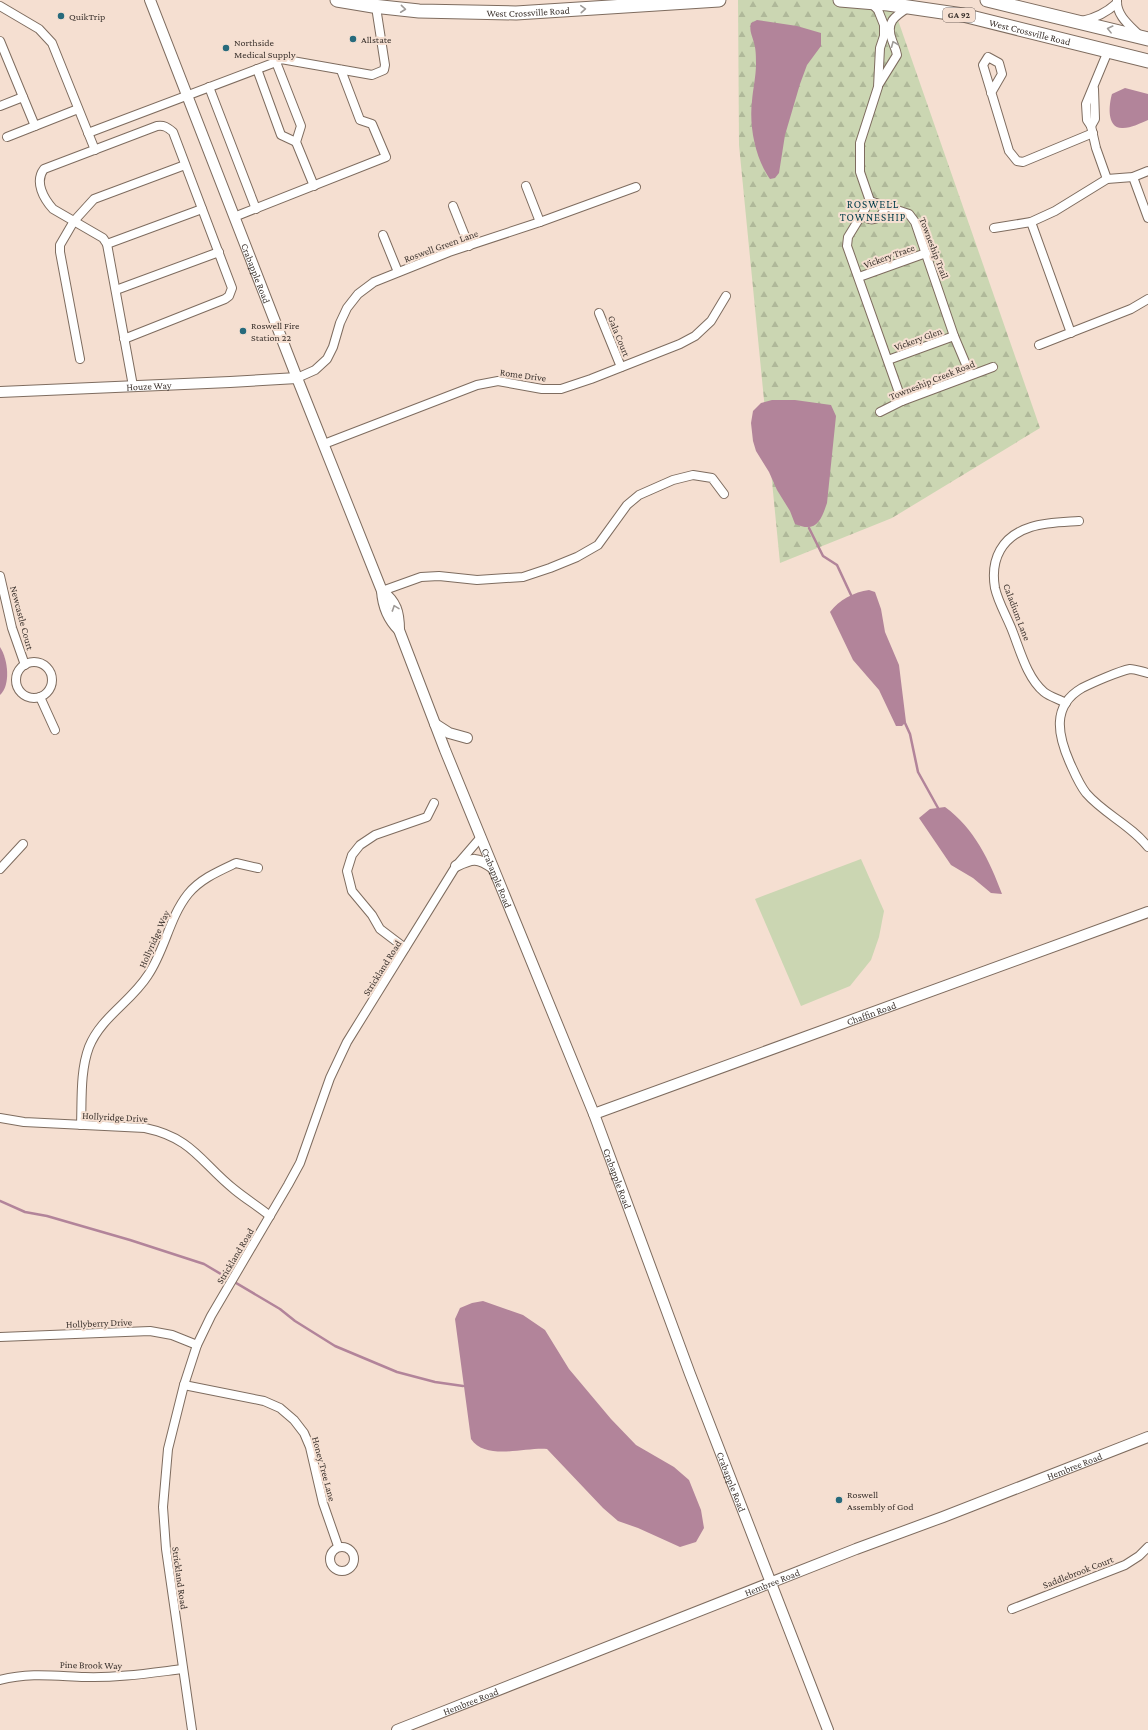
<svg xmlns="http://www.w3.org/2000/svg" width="1148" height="1730" font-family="'Crimson Pro',serif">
	<defs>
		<pattern id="forest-firs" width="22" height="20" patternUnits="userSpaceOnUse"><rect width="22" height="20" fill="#cbd6b2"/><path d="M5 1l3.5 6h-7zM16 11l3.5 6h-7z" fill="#afb899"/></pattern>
	</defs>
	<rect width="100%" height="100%" fill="#f5dfd1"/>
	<path fill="#cbd6b2" d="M 861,859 L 884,911 L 879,937 L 871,960 L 850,986 L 801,1006 L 755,899 Z"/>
	<path fill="url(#forest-firs)" d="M 738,0 L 891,0 L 1040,428 L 892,518 L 780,563 L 739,145 Z"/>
	<g fill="#b2849a">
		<path d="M 757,20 L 797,26 L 821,33 L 821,46 L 807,65 L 800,84 L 785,135 L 779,173 L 775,178 L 770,179 C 755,158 749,126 752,101 C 753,89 756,76 756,64 C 756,58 756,49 754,43 C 752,35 749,31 751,23 Z"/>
		<path d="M 1125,88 L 1148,94 L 1148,120 C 1141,123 1131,128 1123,128 C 1106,129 1109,104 1112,94 Z"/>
		<path d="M 772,400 L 795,400 L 831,405 L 836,416 L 827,503 C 821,521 816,533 795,524 L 790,511 L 777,490 L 769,472 L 756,451 L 753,441 L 751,423 L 753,411 L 761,403 Z"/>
		<path d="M 869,590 L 875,592 L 881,609 L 885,632 L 899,665 L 906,722 L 902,726 L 896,726 L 879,690 L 853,660 L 830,612 C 839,600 854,592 869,590 Z"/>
		<path d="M 0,647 C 8,659 11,685 0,695 Z"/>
		<path d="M 945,807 C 974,828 990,861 1002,894 L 991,893 L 973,878 L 951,865 L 919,818 L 930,809 Z"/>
		<path d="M 483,1301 L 523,1315 L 545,1330 L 569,1369 L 611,1419 L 636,1445 L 674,1467 L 689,1480 L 701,1510 L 704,1528 L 696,1542 L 680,1547 L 638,1528 L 618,1521 L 603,1508 L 547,1449 C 525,1447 486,1461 471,1439 L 455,1319 L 460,1308 L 472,1303 Z"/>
	</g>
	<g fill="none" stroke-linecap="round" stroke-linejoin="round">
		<g stroke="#b2849a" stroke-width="2.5">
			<path d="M 809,528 L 823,556 L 837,565 L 851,595"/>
			<path d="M 905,723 L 910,734 L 918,772 L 938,808"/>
			<path d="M 0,1201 L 25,1212 L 47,1216 L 130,1240 L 204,1264 L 280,1309 L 295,1321 L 335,1346 L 397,1372 L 435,1382 L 463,1386"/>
		</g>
		<g stroke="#7e6c5f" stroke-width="10">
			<g id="minor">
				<path d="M 1117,0 C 1116,15 1129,25 1139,35"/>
				<path d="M 0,6 L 39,29 L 52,43 L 95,150"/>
				<path d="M 1082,21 C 1096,18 1106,13 1117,3"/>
				<path d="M 0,41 L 35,126"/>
				<path d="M 276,62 L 301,126 L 296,142 L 314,186"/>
				<path d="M 257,69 L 281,135 L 296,142"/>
				<path d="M 879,84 L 897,55 C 896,49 894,46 892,40 C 885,22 895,16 909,7"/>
				<path d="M 209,87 L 256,209"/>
				<path d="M 991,93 L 1002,74 L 999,63 L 988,57 L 983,65 L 1009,151 L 1017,161 L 1023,162 L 1093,133"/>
				<path d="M 0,106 L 23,97"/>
				<path d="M 1091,126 L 1095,119 L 1094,89"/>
				<path d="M 88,133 L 276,62 L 281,59 L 372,75 L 384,70 L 385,65 L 376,7"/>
				<path d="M 7,137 L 78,109"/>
				<path d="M 1133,177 L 1148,218"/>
				<path d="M 1107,179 L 1096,148 L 1091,126 L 1087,120 L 1086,104 L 1108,51"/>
				<path d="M 526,186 L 540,222"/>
				<path d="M 870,201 L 848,237 L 847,246 L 902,401"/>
				<path d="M 870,201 L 909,214 L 915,222 L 954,336 L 970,374"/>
				<path d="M 870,201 L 860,172 L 860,143 L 878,87 L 880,48 L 884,36 L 884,25 L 878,10 L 871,3"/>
				<path d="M 453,206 L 469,246"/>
				<path d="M 864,211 L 864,216 C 872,223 881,218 884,210 L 883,206 L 880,204"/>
				<path d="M 234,217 L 386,157 L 372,124 L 360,120 L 341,70"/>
				<path d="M 1031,222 L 1071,333"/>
				<path d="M 994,228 L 1031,222 L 1055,211 L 1107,179 L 1133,177 L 1148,171"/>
				<path d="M 383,235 L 398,272"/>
				<path d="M 107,244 L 202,209"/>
				<path d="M 859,277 L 926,253"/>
				<path d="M 116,290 L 219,252"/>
				<path d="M 599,313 L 621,367"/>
				<path d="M 124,339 L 225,299 L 229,296 L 232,288 L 173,132 C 167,127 164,125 157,126 L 44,169 C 34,182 44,199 53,209 L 103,238 L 107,244 L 133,386"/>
				<path d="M 1039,345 L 1131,309 L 1148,299"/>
				<path d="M 80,359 L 60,252 L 60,245 L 74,221 L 94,199 L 185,165"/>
				<path d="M 888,360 L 954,336"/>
				<path d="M 297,378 L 315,370 L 327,359 L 333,347 L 340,323 L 347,308 L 358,294 L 374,282 L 449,252 L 540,222 L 636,187"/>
				<path d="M 880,412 L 902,401 L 993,367"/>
				<path d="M 324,444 L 477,385 L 498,381 L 542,389 L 561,389 L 591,379 L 680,344 L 695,336 L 711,321 L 726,296"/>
				<path d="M 0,576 L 12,628 L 25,665"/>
				<path d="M 382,591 L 421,577 L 439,576 L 477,580 L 523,577 L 550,568 L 577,557 L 598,545 L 627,505 L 639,495 L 673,480 L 693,475 L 712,478 L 724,494"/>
				<circle cx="34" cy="680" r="18"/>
				<path d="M 1148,673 C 1143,672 1135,669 1130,669 C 1119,671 1092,683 1082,688 C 1051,706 1058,736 1070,763 C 1075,774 1079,784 1086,793 C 1104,814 1131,825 1148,847"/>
				<path d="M 40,697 L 55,730"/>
				<path d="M 1066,703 C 1059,699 1050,697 1044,692 C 1027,678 1020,650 1012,630 C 1007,617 998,602 995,588 C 990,559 1002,536 1031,527 C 1046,522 1064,522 1079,521"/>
				<path d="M 0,869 L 23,844"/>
				<path d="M 405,948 L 380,929 L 372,915 L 352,891 L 347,871 L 352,855 L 360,845 L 375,835 L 427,817 L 434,803"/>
				<path d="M 0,1118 L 24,1122 L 145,1128 C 193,1138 201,1163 235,1190 C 246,1199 259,1207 270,1216"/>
				<path d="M 81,1125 C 82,1100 80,1071 89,1047 C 101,1017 131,1002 148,975 C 165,950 169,918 188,894 C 200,879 219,871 236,863 L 258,868"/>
				<path d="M 0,1337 L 150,1331 L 172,1335 L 197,1345"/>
				<path d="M 184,1385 L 264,1401 L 280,1408 L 294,1420 L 304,1433 L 310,1447 L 323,1503 L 338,1546"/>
				<circle cx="342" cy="1559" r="12"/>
				<path d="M 1012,1609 L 1125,1565 L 1139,1556 L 1148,1547"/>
				<path d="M 0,1680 C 29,1672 56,1676 85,1677 C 118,1678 150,1673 183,1669"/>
				<path d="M 192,1730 L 166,1549 L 163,1507 L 168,1449 L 184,1385 L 197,1345 L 211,1316 L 288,1185 L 300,1163 L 330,1078 L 347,1042 L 456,866 L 481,837"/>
			</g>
		</g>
		<g stroke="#7e6c5f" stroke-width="12">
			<g id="tertiary">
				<path id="s1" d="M 150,0 L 297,378 L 382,591 C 383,606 388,619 399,630"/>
				<path id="s2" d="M 0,392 L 230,382 L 297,378"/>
				<path id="s3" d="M 382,591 C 396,602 399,612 399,630 L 445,750 L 594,1114 L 690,1374 L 828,1730"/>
				<path d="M 435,724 L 449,733 L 467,738"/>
				<path d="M 456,866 C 473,858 477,857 493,868"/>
				<path id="s4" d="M 594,1114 L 1148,912"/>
				<path id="s5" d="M 397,1730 L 856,1549 L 943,1517 L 1148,1437"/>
			</g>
		</g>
		<g stroke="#7e6c5f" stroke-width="15">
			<g id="primary">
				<path id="s6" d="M 337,0 L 373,6 L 419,11 L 516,13 L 719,0"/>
				<path id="s7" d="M 840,0 L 888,4 L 963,15 L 1148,61"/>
				<path d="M 987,0 L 1148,39"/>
			</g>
		</g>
		<use href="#minor" stroke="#fff" stroke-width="8"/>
		<use href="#tertiary" stroke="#fff" stroke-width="10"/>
		<use href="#primary" stroke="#fff" stroke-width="13"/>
	</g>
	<defs><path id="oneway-chevron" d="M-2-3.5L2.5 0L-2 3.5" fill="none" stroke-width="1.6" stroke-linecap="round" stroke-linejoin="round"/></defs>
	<g stroke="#9e9a97">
		<use href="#oneway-chevron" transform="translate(403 9) rotate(6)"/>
		<use href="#oneway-chevron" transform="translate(583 9) rotate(-4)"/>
		<use href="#oneway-chevron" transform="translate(1110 29) rotate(-166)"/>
		<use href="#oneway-chevron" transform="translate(894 44) rotate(-112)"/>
		<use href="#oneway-chevron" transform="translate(395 608) rotate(-110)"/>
	</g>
	<g fill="#276a7c" stroke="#f5dfd1" stroke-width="1.5">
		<circle cx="61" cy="16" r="4"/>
		<circle cx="353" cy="39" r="4"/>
		<circle cx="226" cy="48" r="4"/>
		<circle cx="243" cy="331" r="4"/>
		<circle cx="839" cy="1500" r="4"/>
	</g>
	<g text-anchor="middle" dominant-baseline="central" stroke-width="4" stroke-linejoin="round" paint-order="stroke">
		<rect fill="#f5dfd1" stroke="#746760" stroke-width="1" x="943" y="8" width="32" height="14" rx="3"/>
		<g font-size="9" font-weight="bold" fill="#3d342f">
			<text x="959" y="15">GA 92</text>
		</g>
		<g font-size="10" fill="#3d342f" stroke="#f5dfd1">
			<text stroke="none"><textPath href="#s6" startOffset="192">West Crossville Road</textPath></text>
			<text stroke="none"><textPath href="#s7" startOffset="193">West Crossville Road</textPath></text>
			<text transform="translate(441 246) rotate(-20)">Roswell Green Lane</text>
			<text transform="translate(934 248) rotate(69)">Towneship Trail</text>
			<text transform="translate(889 256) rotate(-20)">Vickery Trace</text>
			<text stroke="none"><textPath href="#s1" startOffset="293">Crabapple Road</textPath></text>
			<text transform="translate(619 336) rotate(68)">Gala Court</text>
			<text transform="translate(918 339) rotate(-20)">Vickery Glen</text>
			<text transform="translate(523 375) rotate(8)">Rome Drive</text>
			<text transform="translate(932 380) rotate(-22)">Towneship Creek Road</text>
			<text stroke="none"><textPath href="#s2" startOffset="149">Houze Way</textPath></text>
			<text transform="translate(1017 612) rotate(69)">Caladium Lane</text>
			<text transform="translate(22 618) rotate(75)">Newcastle Court</text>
			<text stroke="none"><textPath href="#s3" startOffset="311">Crabapple Road</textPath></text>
			<text transform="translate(154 939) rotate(-66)">Hollyridge Way</text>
			<text transform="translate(382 968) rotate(-58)">Strickland Road</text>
			<text stroke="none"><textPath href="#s4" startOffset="295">Chaffin Road</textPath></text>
			<text transform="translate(115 1117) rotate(3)">Hollyridge Drive</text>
			<text stroke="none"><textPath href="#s3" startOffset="635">Crabapple Road</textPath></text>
			<text transform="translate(235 1256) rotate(-59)">Strickland Road</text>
			<text transform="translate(99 1323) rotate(-2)">Hollyberry Drive</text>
			<text stroke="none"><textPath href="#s5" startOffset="727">Hembree Road</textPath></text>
			<text transform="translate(324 1469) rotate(75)">Honey Tree Lane</text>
			<text stroke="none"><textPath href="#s3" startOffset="959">Crabapple Road</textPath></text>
			<text transform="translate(1078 1572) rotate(-21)">Saddlebrook Court</text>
			<text transform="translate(180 1578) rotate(82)">Strickland Road</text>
			<text stroke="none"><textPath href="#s5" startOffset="403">Hembree Road</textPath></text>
			<text transform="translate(91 1665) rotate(1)">Pine Brook Way</text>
			<text stroke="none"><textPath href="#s5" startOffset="79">Hembree Road</textPath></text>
		</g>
		<g font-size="10" fill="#3d342f" stroke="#f5dfd1" text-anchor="start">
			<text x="69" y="16">QuikTrip</text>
			<text x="361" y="39">Allstate</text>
			<text x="234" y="42">Northside<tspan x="234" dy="12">Medical Supply</tspan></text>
			<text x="251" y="325">Roswell Fire<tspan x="251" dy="12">Station 22</tspan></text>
			<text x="847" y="1494">Roswell<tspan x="847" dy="12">Assembly of God</tspan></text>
		</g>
		<g font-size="11" letter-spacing="1" fill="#003c4a" stroke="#f5dfd1">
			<text x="873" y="204">ROSWELL<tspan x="873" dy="13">TOWNESHIP</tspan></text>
		</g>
	</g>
</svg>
